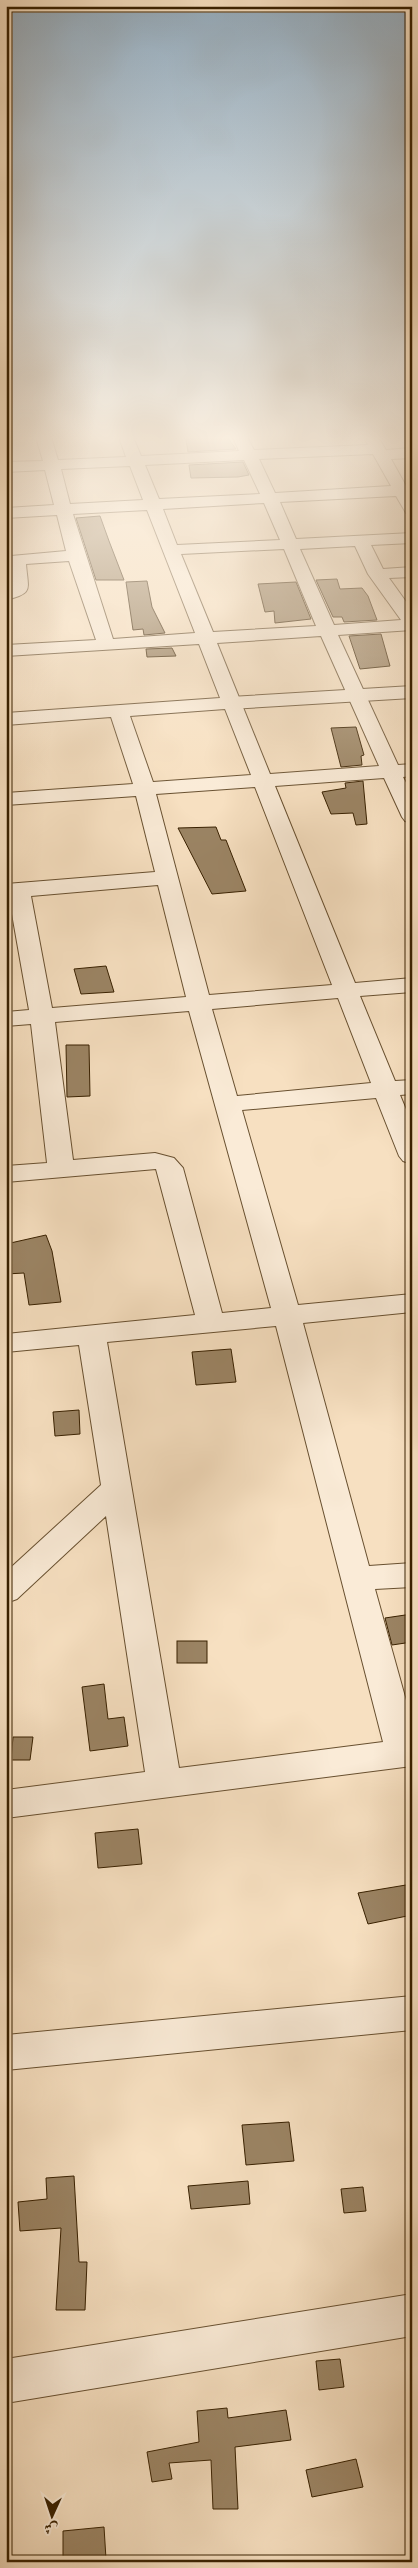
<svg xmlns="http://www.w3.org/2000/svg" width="418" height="2568" font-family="'IM FELL English',Amiri,serif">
	<rect width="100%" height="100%" fill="#f7e0c1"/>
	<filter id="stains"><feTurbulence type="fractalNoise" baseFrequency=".004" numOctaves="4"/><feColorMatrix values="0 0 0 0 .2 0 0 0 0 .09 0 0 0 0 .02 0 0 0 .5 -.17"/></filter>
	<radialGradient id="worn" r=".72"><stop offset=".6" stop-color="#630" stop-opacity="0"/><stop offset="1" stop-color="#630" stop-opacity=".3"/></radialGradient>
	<g fill="#9b8464" stroke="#382000">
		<path d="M 227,437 L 236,449 L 188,452 L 186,439 Z"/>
		<path d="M 243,462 L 249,475 L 238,477 L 191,478 L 189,465 Z"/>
		<path d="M 100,516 L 109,541 L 124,580 L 96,580 L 95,577 L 76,518 Z"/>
		<path d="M 337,579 L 340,589 L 362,588 L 368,596 L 377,620 L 344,622 L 342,617 L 333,617 L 316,580 Z"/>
		<path d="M 147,581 L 152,607 L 165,633 L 144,635 L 143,629 L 133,630 L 126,582 Z"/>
		<path d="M 296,582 L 311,619 L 275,623 L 274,611 L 265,612 L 258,584 Z"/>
		<path d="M 381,634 L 390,666 L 360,669 L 349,636 Z"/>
		<path d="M 172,648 L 176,656 L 147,657 L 146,649 Z"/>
		<path d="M 356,727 L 364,755 L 361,756 L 362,765 L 341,767 L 331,728 Z"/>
		<path d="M 363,781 L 367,824 L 356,825 L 353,813 L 331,814 L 322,792 L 346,788 L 345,783 Z"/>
		<path d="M 216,827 L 221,840 L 226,840 L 246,891 L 212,894 L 178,828 Z"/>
		<path d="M 106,966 L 114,992 L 81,994 L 74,969 Z"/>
		<path d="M 66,1045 L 89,1045 L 90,1096 L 67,1097 Z"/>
		<path d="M 46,1235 L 52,1251 L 61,1302 L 29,1305 L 24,1273 L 6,1274 L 6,1244 Z"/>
		<path d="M 231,1349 L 236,1382 L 196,1385 L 192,1352 Z"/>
		<path d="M 79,1410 L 80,1434 L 55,1436 L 53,1412 Z"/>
		<path d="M 412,1614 L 412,1642 L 392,1645 L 385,1618 Z"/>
		<rect x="177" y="1641" width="30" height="22"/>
		<path d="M 104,1684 L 108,1719 L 124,1717 L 128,1746 L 90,1751 L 82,1687 Z"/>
		<path d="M 13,1737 L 33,1737 L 30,1760 L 11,1760 Z"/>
		<path d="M 138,1829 L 142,1864 L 98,1868 L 95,1833 Z"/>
		<path d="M 412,1884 L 412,1915 L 368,1924 L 358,1893 Z"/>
		<path d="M 289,2122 L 294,2161 L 246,2165 L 242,2125 Z"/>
		<path d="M 74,2176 L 79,2262 L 87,2262 L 85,2310 L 56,2310 L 61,2228 L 20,2231 L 18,2202 L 47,2199 L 46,2178 Z"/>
		<path d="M 248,2181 L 250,2204 L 191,2209 L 188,2186 Z"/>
		<path d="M 363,2187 L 366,2211 L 344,2213 L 341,2189 Z"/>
		<path d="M 340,2359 L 344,2387 L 319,2390 L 316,2361 Z"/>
		<path d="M 227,2408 L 228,2418 L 286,2410 L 291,2440 L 235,2447 L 238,2509 L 213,2509 L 211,2460 L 169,2463 L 172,2479 L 152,2482 L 147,2452 L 199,2442 L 197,2411 Z"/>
		<path d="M 356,2459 L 363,2487 L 312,2497 L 306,2470 Z"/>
		<path d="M 104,2527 L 106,2559 L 63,2562 L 63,2531 Z"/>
	</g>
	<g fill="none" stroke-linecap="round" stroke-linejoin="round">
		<g stroke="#685030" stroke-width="2">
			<g id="minor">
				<path d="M 36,437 L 51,437 L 58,460 L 126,457 L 119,437 L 133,437 L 141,456 L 239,451 L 233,437 L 247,437 L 254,450 L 368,445 L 364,437 L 378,437 L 386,450 L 412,448 L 412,458 L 391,459 L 406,486 L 412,485 L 412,515 L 406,513 L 396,496 L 280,502 L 296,539 L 412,533 L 412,543 L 371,545 L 383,569 L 412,567 L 412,577 L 389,578 L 412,610 L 412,630 L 338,635 L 398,765 L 412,764 L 412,776 L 403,777 L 412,794 L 412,823 L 405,821 L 402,817 L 384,778 L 275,786 L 355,983 L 412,978 L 412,992 L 360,996 L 395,1081 L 412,1080 L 412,1094 L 400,1095 L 412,1124 L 412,1164 L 403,1161 L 399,1156 L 376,1098 L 242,1110 L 298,1305 L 412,1294 L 412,1312 L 303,1323 L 369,1566 L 412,1563 L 412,1587 L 375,1589 L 412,1722 L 412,1766 L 6,1818 L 6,1790 L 145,1772 L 106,1516 L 17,1599 L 6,1603 L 6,1572 L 101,1485 L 79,1345 L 6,1352 L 6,1334 L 195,1315 L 156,1169 L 6,1182 L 6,1166 L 47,1163 L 31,1024 L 6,1026 L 6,1012 L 29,1010 L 9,897 L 6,898 L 6,884 L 155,872 L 136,796 L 6,805 L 6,793 L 133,784 L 111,717 L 6,725 L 6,713 L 220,698 L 199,644 L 6,656 L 6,645 L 96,640 L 69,561 L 26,564 C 28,590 34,593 6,600 L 6,589 L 10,588 L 9,560 L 11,556 L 66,551 L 57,515 L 6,518 L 6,508 L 54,505 L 45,470 L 6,472 L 6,462 L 43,461 ZM 373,454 L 391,486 L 275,493 L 259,459 ZM 244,460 L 260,494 L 159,499 L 145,465 ZM 130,466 L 143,500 L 70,504 L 61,469 ZM 264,503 L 280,540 L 177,545 L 163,509 ZM 147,510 L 195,633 L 113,639 L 73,514 ZM 355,546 L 368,574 L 401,620 L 334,625 L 300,549 ZM 284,549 L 316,626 L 213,632 L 181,554 ZM 321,636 L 379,766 L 270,774 L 217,643 ZM 225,709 L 251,775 L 153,782 L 130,716 ZM 255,787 L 332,985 L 209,995 L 156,794 ZM 158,885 L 186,997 L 52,1008 L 31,896 ZM 338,998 L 371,1083 L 237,1096 L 212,1009 ZM 189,1011 L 271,1308 L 222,1313 L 183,1168 L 174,1158 L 155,1153 L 73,1160 L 55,1022 ZM 276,1326 L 383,1742 L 179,1768 L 107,1342 Z"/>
				<path d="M 412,1996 L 412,2030 L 6,2070 L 6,2035 Z"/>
				<path d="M 412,2294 L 412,2336 L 6,2403 L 6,2359 Z"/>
			</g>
		</g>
		<g stroke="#685030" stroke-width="2">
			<path id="tertiary" d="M 412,686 L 412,698 L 230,709 L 223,707 L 220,703 L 223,699 L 230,697 Z"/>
		</g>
		<use href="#minor" fill="#faebd7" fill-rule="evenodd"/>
		<use href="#tertiary" fill="#faebd7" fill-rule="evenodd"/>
	</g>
	<linearGradient id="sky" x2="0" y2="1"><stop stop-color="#94acbe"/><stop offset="0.55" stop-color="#fbf1e3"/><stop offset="1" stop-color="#fbf1e3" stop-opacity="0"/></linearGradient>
	<rect width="418" height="796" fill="url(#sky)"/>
	<rect width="418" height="2568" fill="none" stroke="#f7e0c1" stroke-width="25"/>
	<rect x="8" y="8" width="403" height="2553" fill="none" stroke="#382000" stroke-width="2.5"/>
	<rect x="12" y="12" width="393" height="2543" fill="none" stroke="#382000"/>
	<g transform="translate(52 2516) rotate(183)" stroke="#faebd7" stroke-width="4" paint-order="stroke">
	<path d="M0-4L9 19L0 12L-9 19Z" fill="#382000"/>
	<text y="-8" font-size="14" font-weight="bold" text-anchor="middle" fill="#382000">ش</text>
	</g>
	<rect width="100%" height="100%" filter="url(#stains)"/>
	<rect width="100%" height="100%" fill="url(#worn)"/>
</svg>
